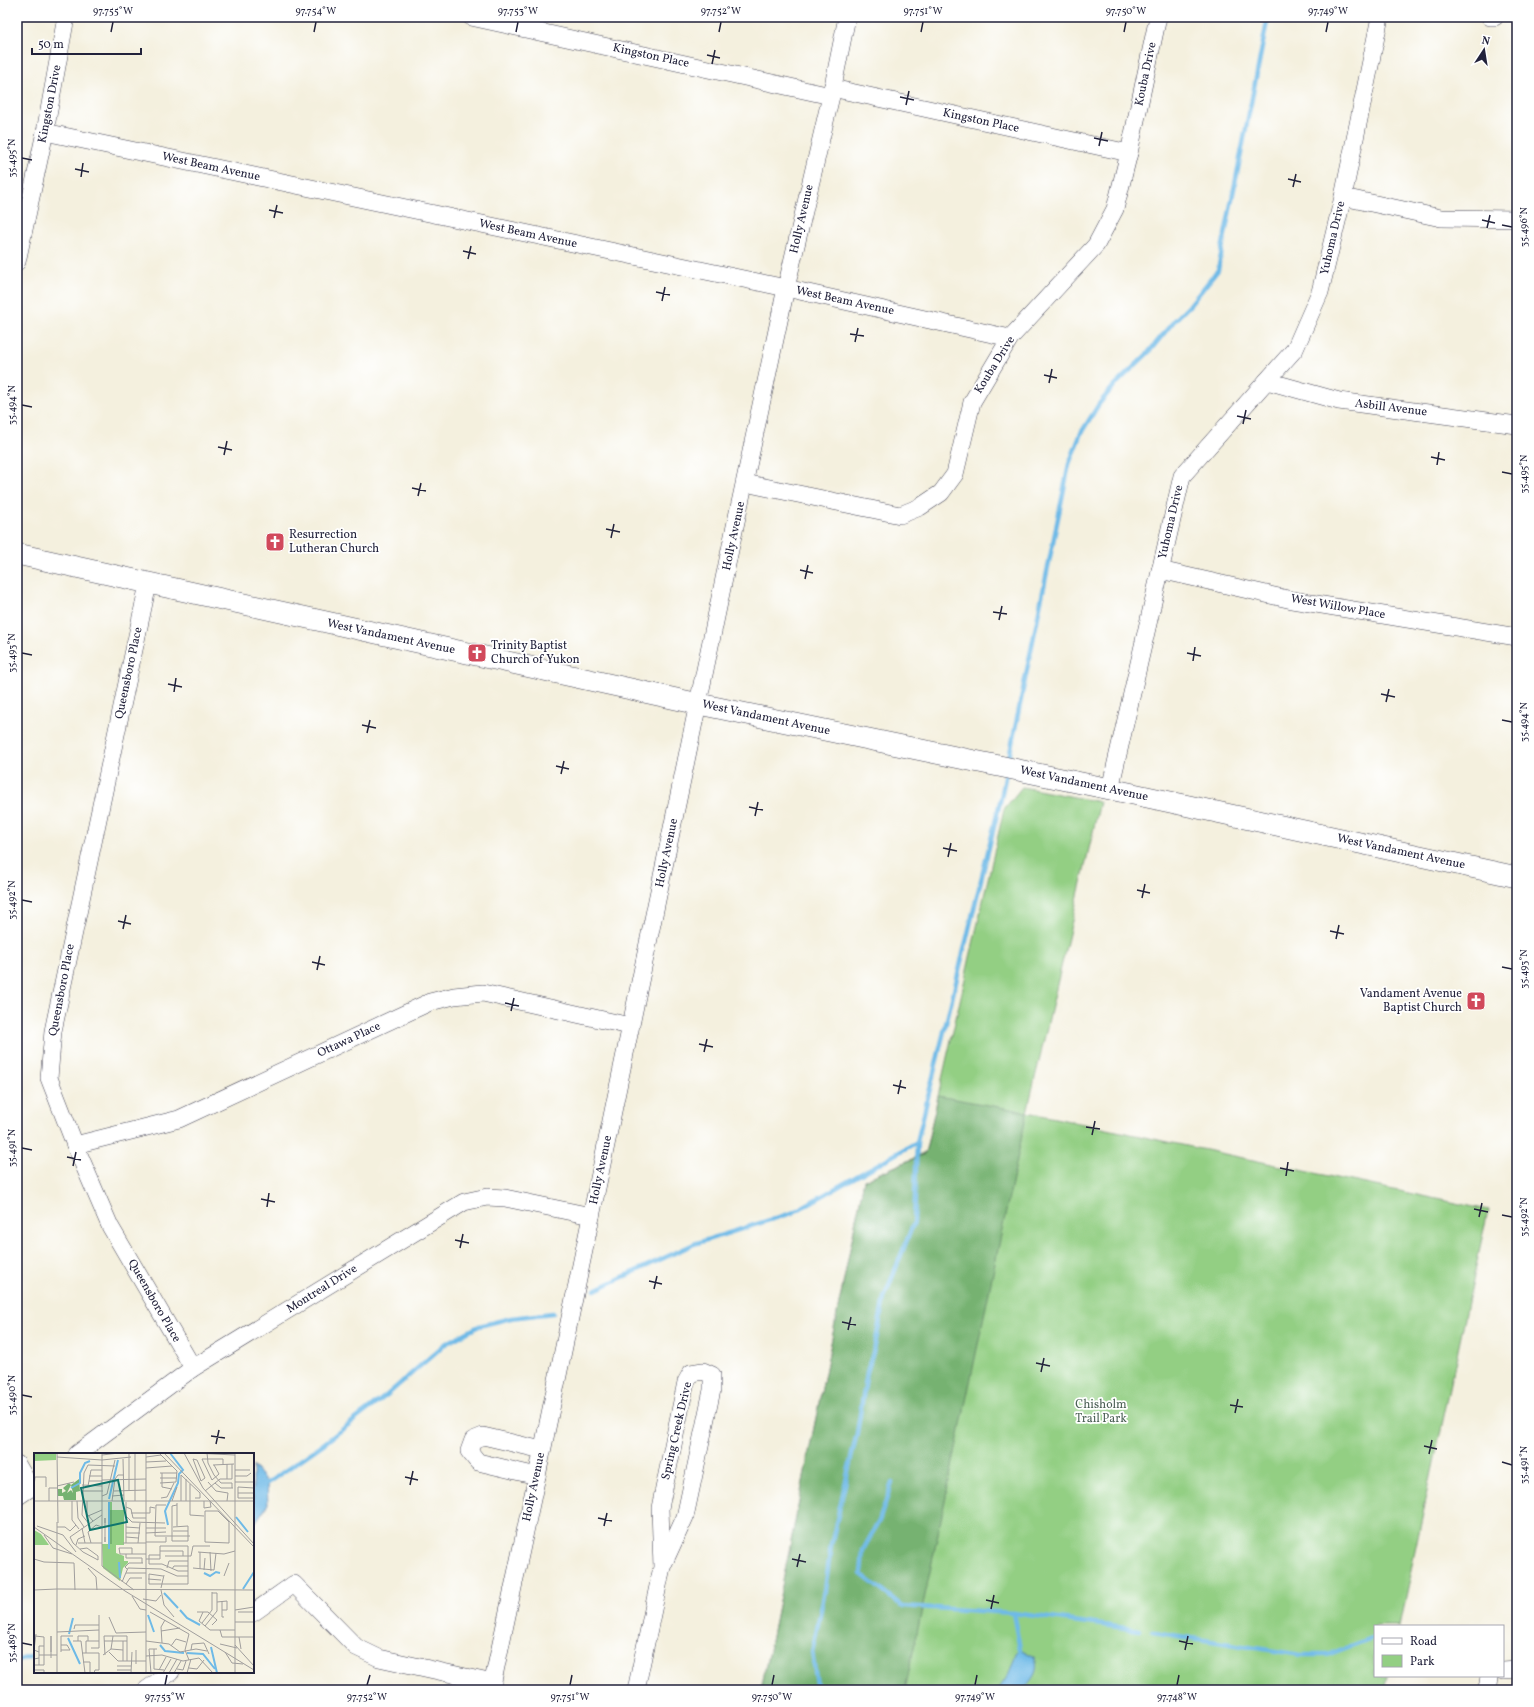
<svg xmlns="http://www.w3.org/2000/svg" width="1534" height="1707" font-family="Vollkorn,serif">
	<rect width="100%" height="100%" fill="#fff"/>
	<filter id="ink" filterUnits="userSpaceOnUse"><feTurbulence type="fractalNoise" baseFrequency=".025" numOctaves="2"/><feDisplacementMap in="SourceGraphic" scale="8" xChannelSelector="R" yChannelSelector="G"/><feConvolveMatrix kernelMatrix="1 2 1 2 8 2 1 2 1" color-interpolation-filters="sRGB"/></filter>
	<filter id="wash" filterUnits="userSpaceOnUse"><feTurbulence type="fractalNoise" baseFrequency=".012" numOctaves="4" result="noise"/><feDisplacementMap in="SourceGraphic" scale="16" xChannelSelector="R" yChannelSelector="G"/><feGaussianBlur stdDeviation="0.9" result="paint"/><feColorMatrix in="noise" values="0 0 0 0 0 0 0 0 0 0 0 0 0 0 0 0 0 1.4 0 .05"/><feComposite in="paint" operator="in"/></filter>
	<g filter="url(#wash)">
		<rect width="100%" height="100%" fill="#f4f0de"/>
		<path fill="#93cf83" stroke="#5a785f" d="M 1022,787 L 1100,802 L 1027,1112 L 1488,1210 L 1399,1626 L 1375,1626 L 1375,1676 L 1388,1676 L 1385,1690 L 761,1690 L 864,1180 L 925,1153 L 1004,809 Z"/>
		<path fill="#76b271" stroke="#4c6a56" d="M 938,1096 L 1027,1112 L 905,1690 L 761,1690 L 864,1180 L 925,1154 Z"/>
		<g fill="#6ebae7" stroke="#486e91">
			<path d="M 253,1466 L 267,1482 L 268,1504 L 253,1526 Z"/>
			<path d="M 1020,1649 L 1035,1657 C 1040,1672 1032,1679 1023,1690 L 998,1690 L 1009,1674 L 1016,1653 Z"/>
		</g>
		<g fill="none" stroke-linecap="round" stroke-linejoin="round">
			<g stroke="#6ebae7" stroke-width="4.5">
				<path d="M 1008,763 L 1069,464 L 1081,433 L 1099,404 L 1114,386 L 1148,353 L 1174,321 L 1189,306 L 1218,270 L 1268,17"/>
				<path d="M 595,1290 L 694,1244 L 792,1213 L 917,1142"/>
				<path d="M 892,1483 L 879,1521 L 863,1550 L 861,1574 L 902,1606 L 1013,1613 L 1140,1630"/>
				<path d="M 253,1493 L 322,1445 L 387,1395 L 445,1344 L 479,1326 L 511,1318 L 553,1313"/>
				<path d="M 1013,1613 L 1020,1649"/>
				<path d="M 1153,1632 L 1301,1655 L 1327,1655 L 1372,1638"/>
				<path d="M 17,1661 L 35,1655"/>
				<path d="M 818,1690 L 812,1652 L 825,1590 L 831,1545 L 857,1433 L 867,1372 L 875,1346 L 884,1298 L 914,1222 L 917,1142 L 1001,798 L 1006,773"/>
			</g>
		</g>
	</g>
	<g filter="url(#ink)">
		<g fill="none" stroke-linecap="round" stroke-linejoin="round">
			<g stroke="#424153" stroke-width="18">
				<g id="minor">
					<path d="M 471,17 L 831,96"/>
					<path d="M 1490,17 L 1495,17"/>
					<path d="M 832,88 L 1129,153"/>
					<path d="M 45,132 L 786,288 L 1010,338"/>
					<path d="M 1343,197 L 1441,218 L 1517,219"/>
					<path d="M 17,262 L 45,132 L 66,17"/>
					<path d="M 1267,381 L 1339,401 L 1517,425"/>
					<path d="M 745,483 L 900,515 L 920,507 L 941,493 L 955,474 L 972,402 L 1010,338 L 1096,245 L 1115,209 L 1129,153 L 1158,17"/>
					<path d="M 1160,570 L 1292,600 L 1517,637"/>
					<path d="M 148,584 L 53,1031 L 49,1078 L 75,1145 L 110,1226 L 193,1368"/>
					<path d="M 1110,789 L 1182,476 L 1295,349 L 1320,292 L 1343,197 L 1380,17"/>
					<path d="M 75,1145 L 179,1119 L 430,1002 L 454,996 L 483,993 L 630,1026"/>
					<path d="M 77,1454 L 193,1368 L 464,1202 L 487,1197 L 505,1198 L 591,1216"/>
					<path d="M 17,1464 L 31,1488"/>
					<path d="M 537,1476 L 478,1462 L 469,1451 L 473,1440 L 483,1436 L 542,1450"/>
					<path d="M 17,1497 L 35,1485"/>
					<path d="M 253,1613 L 294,1584 L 356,1647 L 379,1658 L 493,1683"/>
					<path d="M 1503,1670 L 1517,1669"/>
					<path d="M 146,1690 L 171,1672"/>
					<path d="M 491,1690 L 537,1476 L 731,545 L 786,288 L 831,96 L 847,17"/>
					<path d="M 636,1690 L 662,1567 L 660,1508 L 686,1382 L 691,1373 L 703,1371 L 712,1375 L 712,1390 L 685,1517 L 662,1567"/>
					<path d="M 1487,1690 L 1489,1676"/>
				</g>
			</g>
			<g stroke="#424153" stroke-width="22">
				<path id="tertiary" d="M 17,554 L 699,704 L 1110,789 L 1517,877"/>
			</g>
			<use href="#minor" stroke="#fff" stroke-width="17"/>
			<use href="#tertiary" stroke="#fff" stroke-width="21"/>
		</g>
	</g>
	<path fill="none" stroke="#22223b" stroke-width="1.5" d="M 111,32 L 113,22M 314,32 L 316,22M 516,32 L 518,22M 719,32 L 721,22M 921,32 L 923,22M 1124,32 L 1126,22M 1326,32 L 1328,22M 707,55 L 720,58M 712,64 L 715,50M 900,97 L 914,100M 906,105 L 909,91M 1094,138 L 1108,141M 1099,146 L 1102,132M 22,158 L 32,160M 75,169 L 89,172M 81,177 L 83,163M 1288,179 L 1301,182M 1293,187 L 1296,174M 269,210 L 283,213M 274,218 L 277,205M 1482,220 L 1495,223M 1502,225 L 1512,227M 1487,228 L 1490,215M 463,251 L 476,254M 468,259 L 471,246M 656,292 L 670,295M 662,301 L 665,287M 850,334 L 864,336M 855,342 L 858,328M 1044,375 L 1057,378M 1049,383 L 1052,369M 22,405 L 32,407M 1237,416 L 1251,419M 1243,424 L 1246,410M 218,447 L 232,450M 224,455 L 227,441M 1431,457 L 1445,460M 1437,465 L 1439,452M 1502,472 L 1512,474M 412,488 L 426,491M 418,496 L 421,483M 606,529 L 620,532M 611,538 L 614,524M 800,570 L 813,573M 805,579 L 808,565M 993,612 L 1007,614M 999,620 L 1002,606M 22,653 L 32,655M 1187,653 L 1201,656M 1193,661 L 1195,647M 168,684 L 182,687M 174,692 L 176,678M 1381,694 L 1395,697M 1386,702 L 1389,689M 1502,720 L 1512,722M 362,725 L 376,728M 367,733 L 370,720M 556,766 L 569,769M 561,774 L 564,761M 749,807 L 763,810M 755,816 L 758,802M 943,848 L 957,851M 948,857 L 951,843M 1137,890 L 1150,893M 1142,898 L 1145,884M 22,900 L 32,902M 118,921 L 131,924M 123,929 L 126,915M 1330,931 L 1344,934M 1336,939 L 1339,925M 312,962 L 325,965M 1502,967 L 1512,969M 317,970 L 320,956M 505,1003 L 519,1006M 511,1011 L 514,998M 699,1044 L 713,1047M 704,1052 L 707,1039M 893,1085 L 906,1088M 898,1094 L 901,1080M 1086,1127 L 1100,1129M 1092,1135 L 1095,1121M 22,1148 L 32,1150M 67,1157 L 81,1160M 73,1166 L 76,1152M 1280,1168 L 1294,1171M 1286,1176 L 1288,1162M 261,1199 L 275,1202M 267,1207 L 269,1193M 1474,1209 L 1488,1212M 1502,1215 L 1512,1217M 1479,1217 L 1482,1203M 455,1240 L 469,1243M 460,1248 L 463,1234M 649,1281 L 662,1284M 654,1289 L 657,1276M 842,1322 L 856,1325M 848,1330 L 851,1317M 1036,1363 L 1050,1366M 1041,1372 L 1044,1358M 22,1395 L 32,1397M 1230,1405 L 1243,1407M 1235,1413 L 1238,1399M 211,1436 L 225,1438M 216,1444 L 219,1430M 1424,1446 L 1437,1449M 1429,1454 L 1432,1440M 1502,1462 L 1512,1465M 405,1477 L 418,1480M 410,1485 L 413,1471M 598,1518 L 612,1521M 604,1526 L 607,1513M 792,1559 L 806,1562M 797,1567 L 800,1554M 986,1600 L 999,1603M 991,1609 L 994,1595M 1179,1641 L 1193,1644M 22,1643 L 32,1645M 1185,1650 L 1188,1636M 165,1685 L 167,1675M 367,1685 L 370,1675M 570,1685 L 572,1675M 772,1685 L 774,1675M 975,1685 L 977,1675M 1177,1685 L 1179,1675"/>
	<defs>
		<g id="church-square" transform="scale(1)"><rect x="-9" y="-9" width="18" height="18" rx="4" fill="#d1495b" stroke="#fff"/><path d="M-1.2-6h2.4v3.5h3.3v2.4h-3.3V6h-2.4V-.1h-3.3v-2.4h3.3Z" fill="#fff"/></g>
	</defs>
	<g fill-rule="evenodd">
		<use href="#church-square" x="275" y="542"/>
		<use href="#church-square" x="477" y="653"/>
		<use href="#church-square" x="1476" y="1001"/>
	</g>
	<g text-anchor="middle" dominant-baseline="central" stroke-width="3.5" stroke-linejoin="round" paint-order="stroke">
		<g font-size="12" fill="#22223b" stroke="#fff">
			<text transform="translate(651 56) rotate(12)">Kingston Place</text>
			<text transform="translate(1146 74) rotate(-78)">Kouba Drive</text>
			<text transform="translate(50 104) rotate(-79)">Kingston Drive</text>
			<text transform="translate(981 121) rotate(12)">Kingston Place</text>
			<text transform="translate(211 167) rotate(12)">West Beam Avenue</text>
			<text transform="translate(802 219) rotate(-77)">Holly Avenue</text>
			<text transform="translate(528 234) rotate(12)">West Beam Avenue</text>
			<text transform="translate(1333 238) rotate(-77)">Yuhoma Drive</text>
			<text transform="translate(845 301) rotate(12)">West Beam Avenue</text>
			<text transform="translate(995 365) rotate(-58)">Kouba Drive</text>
			<text transform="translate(1391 408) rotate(7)">Asbill Avenue</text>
			<text transform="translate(1171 522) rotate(-77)">Yuhoma Drive</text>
			<text transform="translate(734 536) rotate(-78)">Holly Avenue</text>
			<text transform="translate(1338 607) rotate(10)">West Willow Place</text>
			<text transform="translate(391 637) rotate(12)">West Vandament Avenue</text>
			<text transform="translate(129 673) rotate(-78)">Queensboro Place</text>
			<text transform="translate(766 718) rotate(12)">West Vandament Avenue</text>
			<text transform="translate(1084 784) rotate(12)">West Vandament Avenue</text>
			<text transform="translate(1401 852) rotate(12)">West Vandament Avenue</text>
			<text transform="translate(667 853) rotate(-78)">Holly Avenue</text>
			<text transform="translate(62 990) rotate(-79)">Queensboro Place</text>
			<text transform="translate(349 1040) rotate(-25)">Ottawa Place</text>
			<text transform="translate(601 1170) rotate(-78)">Holly Avenue</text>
			<text transform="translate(322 1289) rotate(-32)">Montreal Drive</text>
			<text transform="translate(154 1301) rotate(60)">Queensboro Place</text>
			<text transform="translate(677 1431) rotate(-77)">Spring Creek Drive</text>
			<text transform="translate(534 1487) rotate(-78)">Holly Avenue</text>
		</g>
		<g font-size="12" fill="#22223b" stroke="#fff" text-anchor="start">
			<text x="289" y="535">Resurrection<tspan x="289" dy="14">Lutheran Church</tspan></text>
			<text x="491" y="646">Trinity Baptist<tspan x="491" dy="14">Church of Yukon</tspan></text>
			<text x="1462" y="994" text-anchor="end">Vandament Avenue<tspan x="1462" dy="14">Baptist Church</tspan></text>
		</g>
		<g font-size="12" fill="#4a5f54" stroke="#fff">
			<text x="1101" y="1405">Chisholm<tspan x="1101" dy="14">Trail Park</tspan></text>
		</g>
	</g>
	<g transform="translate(34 1453)">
		<rect width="220" height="220" fill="#f4f0de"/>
		<path d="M 0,0 L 22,0 L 22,7 L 0,8 ZM 76,49 L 78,49 L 78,57 L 90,57 L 90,92 L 82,92 L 82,100 L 90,103 L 90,108 L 94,108 L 94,110 L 89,115 L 86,128 L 69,115 L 68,91 L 74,91 ZM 0,77 L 7,81 L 15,92 L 0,92 Z" fill="#93cf83"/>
		<path d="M 45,26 L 46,38 L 42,39 L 42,47 L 30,47 L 29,43 L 24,43 L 24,36 L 28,36 L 28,40 L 32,38 L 29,35 L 35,30 L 37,32 L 33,40 L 37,37 L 39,40 L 37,32 ZM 75,57 L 78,57 L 78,91 L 74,91 Z" fill="#76b271"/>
		<path fill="none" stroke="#6ebae7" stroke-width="2" d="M 37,35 L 46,30 L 46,20 L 51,10 L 56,8M 75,46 L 84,7M 202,64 L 214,79M 134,72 L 131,58 L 144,30 L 145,21 L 149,17 L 136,0M 75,96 L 75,49M 85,109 L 86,125M 170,120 L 176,123 L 182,119 L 186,120M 209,136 L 220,119M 130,140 L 144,155M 146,157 L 153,165 L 166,172M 114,162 L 120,179M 35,181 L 39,165M 34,185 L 46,211M 126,192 L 131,198 L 150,200M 177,194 L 183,220M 153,200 L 169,201 L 181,216"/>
		<path fill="none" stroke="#a09e9d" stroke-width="1" d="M 23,0 L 24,70M 68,0 L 68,113 L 100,137M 112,0 L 112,220M 125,0 L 143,18 L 142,29 L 126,30M 130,0 L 220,94M 150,0 L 169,35 L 220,91M 159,0 L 201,2M 173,0 L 174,10 L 180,22 L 187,30 L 198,30 L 198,35M 68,2 L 85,0M 23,4 L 68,7M 112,4 L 127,2M 89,6 L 90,48M 159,6 L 163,7 L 171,25 L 167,28 ZM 68,7 L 97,4M 112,9 L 132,8M 193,11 L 193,26M 179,12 L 200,11M 180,12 L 185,21 L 178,27 L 168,6 L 189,6 L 189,11M 112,15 L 138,13M 201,17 L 216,17M 126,20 L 143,20M 128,20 L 128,34 L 138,36M 147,22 L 166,40 L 166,45 L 161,45M 55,23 L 68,23M 201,23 L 213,23 L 217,20M 126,25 L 143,25M 68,27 L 112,26M 55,28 L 68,28M 174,29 L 182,38 L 194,40 L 193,48M 201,29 L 220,29M 181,30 L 187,35 L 199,35M 48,32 L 68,33M 23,33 L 40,29M 54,33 L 57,17 L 68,17M 0,34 L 1,24 L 12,24 L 12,34M 220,35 L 204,34 L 204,45 L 220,45M 95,37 L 95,0M 48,38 L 69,38M 80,38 L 112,37M 171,38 L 186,26 L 198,26 L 198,11M 204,40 L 220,40M 68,43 L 73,41 L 81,7M 78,43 L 90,42M 127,45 L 133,44 L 140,30M 0,48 L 180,48M 15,48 L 15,35 L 23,35M 38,48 L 38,67 L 45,76M 43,48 L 44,65 L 50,74M 53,48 L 53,61 L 59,68M 78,48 L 81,26 L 84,22 L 90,22M 101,48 L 101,0M 138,48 L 143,34M 147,48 L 147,22M 152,48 L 152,26M 156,48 L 156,62 L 170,63M 156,48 L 156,31M 170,48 L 170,55 L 177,54 L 176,48M 180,48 L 220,48M 92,49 L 92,63 L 98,69 L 131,70M 92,54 L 97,56 L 99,65 L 112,65M 171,58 L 184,58 L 195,69 L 195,90 L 171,89 ZM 97,60 L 116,60 L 116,54 L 121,55M 54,63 L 68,57M 23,69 L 23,220M 71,70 L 71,65 L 71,89 L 71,84M 55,71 L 48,62 L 50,20 L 54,12 L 81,13M 3,73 L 29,82 L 42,99M 143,73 L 143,50M 0,74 L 91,138 L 220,217M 23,74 L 31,74 L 36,78 L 42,72M 92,74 L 106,75M 139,74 L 154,73 L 154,88 L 138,88 L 138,53 L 143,52M 48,75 L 51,90M 112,75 L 132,75M 139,78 L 154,78M 92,80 L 106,80M 112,80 L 132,79M 10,82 L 19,95 L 38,101M 121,83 L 122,52 L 132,52M 121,83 L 156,83M 92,84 L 104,85M 112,89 L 132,89 L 132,84M 44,90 L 68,90M 57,90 L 54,79 L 62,72 L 68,74M 89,90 L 112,90M 92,90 L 92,68M 104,90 L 106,70M 42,92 L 44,86 L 51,83M 46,96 L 53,95 L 64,103 L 64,107 L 49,99 L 39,90 L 36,84 L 68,62M 126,98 L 149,98 L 149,103M 164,99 L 190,101 L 201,98M 176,99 L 177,118M 92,101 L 92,105 L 108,105 L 108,110M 98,101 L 98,95 L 85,95 L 86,101 L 112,101M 126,102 L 115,102 L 115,111 L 128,111 L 144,118 L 154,118M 131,103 L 157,103 L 159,93 L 176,93M 0,106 L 10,109 L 40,110 L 41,137M 112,106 L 126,106 L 126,93 L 154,93 L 154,131 L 115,131 L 115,121 L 129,123M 54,115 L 62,124 L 63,137M 133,115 L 135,108 L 154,108M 159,115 L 180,117 L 182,100M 93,116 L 91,114 L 95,110 L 109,110M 138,116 L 140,113 L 154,113M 166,116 L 166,99M 170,117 L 171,105M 92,120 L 112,120M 190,123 L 195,110M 114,126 L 127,127M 88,129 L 94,115 L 127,116 L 143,123 L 154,123M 92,131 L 96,125 L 108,125M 127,135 L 130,122M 23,136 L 220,137M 0,137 L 23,136M 127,137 L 130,152 L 140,164M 98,143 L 106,156 L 112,157M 109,146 L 122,148 L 127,142M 188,148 L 188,164 L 190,164M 183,149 L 193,148 L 193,157 L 188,157M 201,157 L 220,154 L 220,166M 116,159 L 155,181 L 151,197 L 155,207M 163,159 L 174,159 L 183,167 L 178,172M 169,159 L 165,168 L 176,177 L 201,177M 204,159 L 220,159M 75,164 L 82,180 L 112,179M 201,169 L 220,169M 168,170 L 178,157 L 178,139M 171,173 L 183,158 L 183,140 L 178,140M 40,176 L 41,172 L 65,172M 186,177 L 188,184 L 220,184M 127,178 L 146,175M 23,179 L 65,177M 2,181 L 0,197 L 5,199M 205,184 L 207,196M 39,188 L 47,188 L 51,220M 44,188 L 44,183 L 54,183 L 54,188M 70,188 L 93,188M 89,188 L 89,208M 112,188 L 135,191 L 146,199 L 162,196 L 173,198M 128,190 L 127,174 L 131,167M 186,191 L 203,195M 27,192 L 33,192 L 36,197 L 27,197M 201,192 L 220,213M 137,193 L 142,186 L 152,189M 57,195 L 65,195 L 65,162M 77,196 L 89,197M 120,196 L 120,216 L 130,217M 157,197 L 158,191 L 170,190 L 175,201M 17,199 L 17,183M 27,199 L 27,183 L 39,183M 75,199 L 84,208 L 112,208M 191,199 L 198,210 L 209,211M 48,200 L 65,200 L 65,217 L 61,217 L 60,220M 52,200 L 52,188 L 65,188M 5,202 L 23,202M 69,202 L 77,196 L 79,183M 71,202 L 70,183 L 93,183 L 93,208M 112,203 L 128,202 L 149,208 L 165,205 L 179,220M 17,205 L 17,183M 49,209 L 56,209 L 56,220M 102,211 L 102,197M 0,212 L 10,212 L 10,184 L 1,183M 5,212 L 5,193 L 10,193M 83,213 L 97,213M 155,215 L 163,216 L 170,207M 143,216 L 149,217 L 152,208M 0,217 L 10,217 L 10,220M 83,217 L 97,217M 125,217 L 132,204M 0,220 L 0,206 L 5,205M 97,220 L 98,199M 117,220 L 115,196 L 123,196M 129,220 L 137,206M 135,220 L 143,206M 140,220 L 147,208M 153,220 L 157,206M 201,220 L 201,0"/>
		<path fill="#0f766e" fill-opacity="0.15" stroke="#0f766e" stroke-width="2" d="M 84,27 L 93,69 L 56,77 L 47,35 Z"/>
		<rect width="220" height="220" fill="none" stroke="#22223b" stroke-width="2"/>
	</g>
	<rect width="1534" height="1707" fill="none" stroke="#fff" stroke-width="44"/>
	<rect x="1374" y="1625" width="130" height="52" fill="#ffffff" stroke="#a7a7b1"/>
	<rect x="1382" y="1638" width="20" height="6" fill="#ffffff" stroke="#a7a7b1"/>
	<text x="1410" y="1645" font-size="12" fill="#22223b">Road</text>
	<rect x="1382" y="1655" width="20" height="12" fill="#93cf83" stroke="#a7a7b1"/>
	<text x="1410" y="1665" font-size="12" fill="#22223b">Park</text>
	<g transform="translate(1484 50) rotate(12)" stroke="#ffffff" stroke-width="3" paint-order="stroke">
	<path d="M0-3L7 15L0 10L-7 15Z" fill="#22223b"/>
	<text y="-6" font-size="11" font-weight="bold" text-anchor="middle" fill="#22223b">N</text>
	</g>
	<path d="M32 48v6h109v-6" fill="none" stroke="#22223b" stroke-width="2"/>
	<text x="38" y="48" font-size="12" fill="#22223b" stroke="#ffffff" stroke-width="3" paint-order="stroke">50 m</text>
	<rect x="22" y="22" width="1490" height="1663" fill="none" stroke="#22223b" stroke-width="1.5"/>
	<g font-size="10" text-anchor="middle" fill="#22223b">
		<text x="113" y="14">97.755°W</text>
		<text x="316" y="14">97.754°W</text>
		<text x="518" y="14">97.753°W</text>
		<text x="721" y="14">97.752°W</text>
		<text x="923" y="14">97.751°W</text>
		<text x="1126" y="14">97.750°W</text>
		<text x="1328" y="14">97.749°W</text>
		<text transform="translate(11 158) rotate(-90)" y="4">35.495°N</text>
		<text transform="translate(1523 227) rotate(-90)" y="4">35.496°N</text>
		<text transform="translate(11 405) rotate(-90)" y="4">35.494°N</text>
		<text transform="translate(1523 474) rotate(-90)" y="4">35.495°N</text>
		<text transform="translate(11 653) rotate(-90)" y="4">35.493°N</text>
		<text transform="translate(1523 722) rotate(-90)" y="4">35.494°N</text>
		<text transform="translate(11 900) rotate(-90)" y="4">35.492°N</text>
		<text transform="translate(1523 969) rotate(-90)" y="4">35.493°N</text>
		<text transform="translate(11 1148) rotate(-90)" y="4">35.491°N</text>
		<text transform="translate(1523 1217) rotate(-90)" y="4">35.492°N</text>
		<text transform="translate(11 1395) rotate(-90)" y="4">35.490°N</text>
		<text transform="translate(1523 1465) rotate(-90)" y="4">35.491°N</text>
		<text transform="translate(11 1643) rotate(-90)" y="4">35.489°N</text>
		<text x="165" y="1700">97.753°W</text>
		<text x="367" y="1700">97.752°W</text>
		<text x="570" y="1700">97.751°W</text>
		<text x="772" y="1700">97.750°W</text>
		<text x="975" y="1700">97.749°W</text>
		<text x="1177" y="1700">97.748°W</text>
	</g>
</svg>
